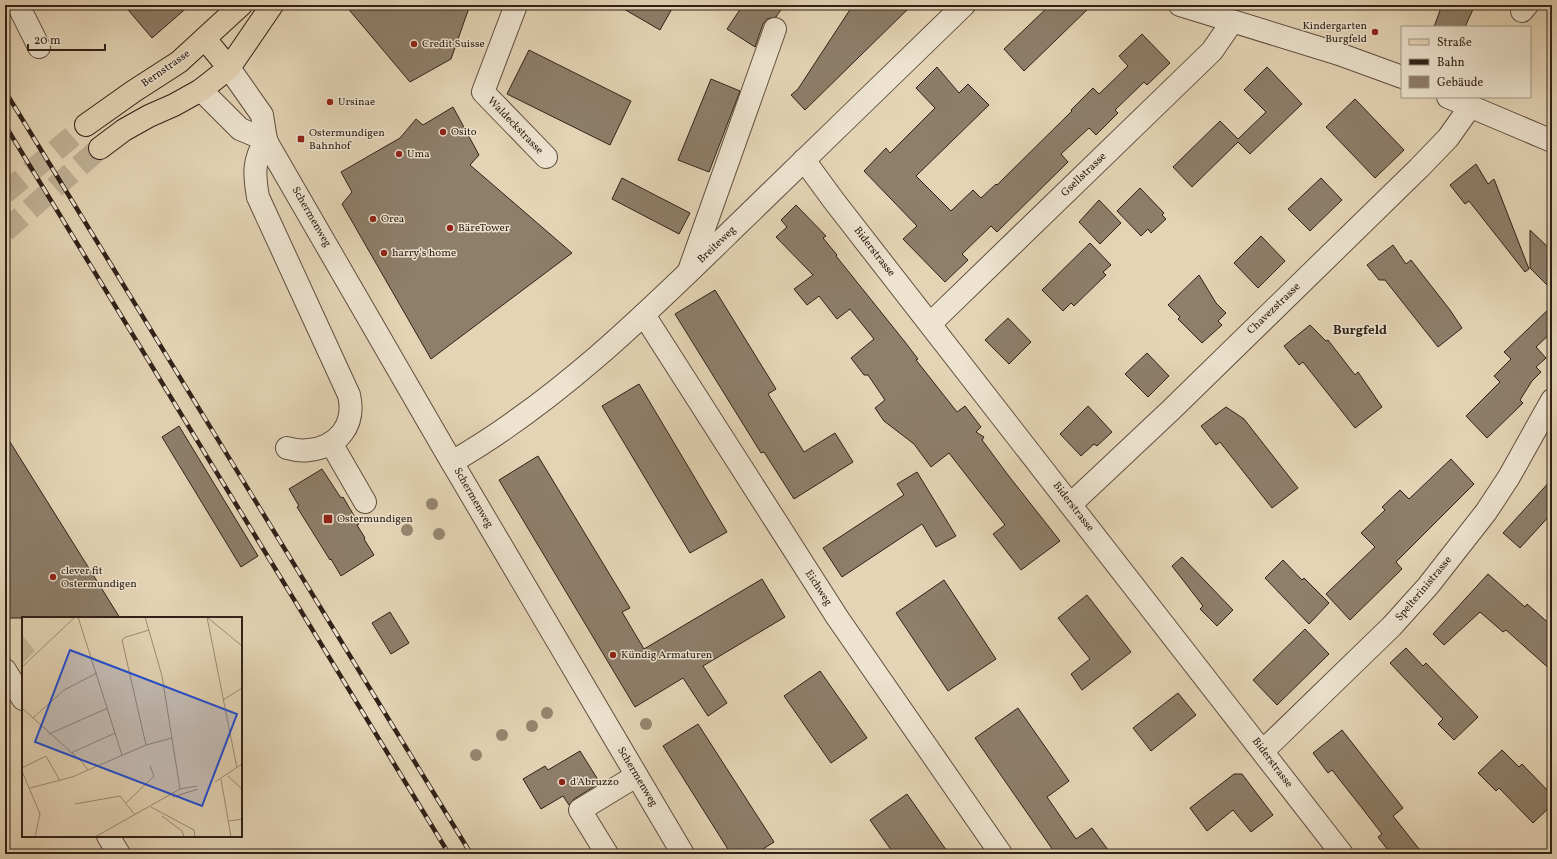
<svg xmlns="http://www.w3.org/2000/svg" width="1557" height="859" font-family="Vollkorn,serif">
	<rect width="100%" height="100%" fill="#e4d4b5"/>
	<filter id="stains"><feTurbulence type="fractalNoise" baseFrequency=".005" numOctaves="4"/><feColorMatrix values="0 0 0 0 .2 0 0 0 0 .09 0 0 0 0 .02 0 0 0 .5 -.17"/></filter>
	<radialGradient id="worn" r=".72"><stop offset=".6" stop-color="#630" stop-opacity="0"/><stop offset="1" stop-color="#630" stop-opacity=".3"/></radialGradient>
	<g fill="#8e7e6a" stroke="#312118">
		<path d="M 124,5 L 190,5 L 152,38 Z"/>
		<path d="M 345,5 L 470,5 L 451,59 L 410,82 Z"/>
		<path d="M 617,5 L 674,5 L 660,30 Z"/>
		<path d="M 743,5 L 784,5 L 776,17 L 767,19 L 763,24 L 755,47 L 727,29 Z"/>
		<path d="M 853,5 L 912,5 L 805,110 L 791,95 L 798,89 Z"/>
		<path d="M 1050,5 L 1092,5 L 1024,71 L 1004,49 Z"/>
		<path d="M 1442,5 L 1475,5 L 1465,27 L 1434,27 Z"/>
		<path d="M 1142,34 L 1170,63 L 1147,85 L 1144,82 L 1115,110 L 1118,113 L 1096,135 L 1089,128 L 1061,154 L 1068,162 L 997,232 L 991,226 L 962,254 L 968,260 L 945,282 L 903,239 L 917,226 L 864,171 L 886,148 L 890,153 L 935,108 L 916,88 L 937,67 L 959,93 L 968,84 L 989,105 L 916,176 L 951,211 L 973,190 L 981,198 L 996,184 L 997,185 L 1072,111 L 1071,110 L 1093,88 L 1099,94 L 1128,66 L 1119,56 Z"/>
		<path d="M 529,50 L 631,101 L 610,145 L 507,94 Z"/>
		<path d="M 1267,67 L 1302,104 L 1250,154 L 1238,142 L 1192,187 L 1173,167 L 1220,121 L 1238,139 L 1266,112 L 1244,90 Z"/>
		<path d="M 711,79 L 740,91 L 709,172 L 678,160 Z"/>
		<path d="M 1355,99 L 1404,150 L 1375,178 L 1326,127 Z"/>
		<path d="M 453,107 L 479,155 L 470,165 L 572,253 L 431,359 L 342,204 L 352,192 L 341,172 L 400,138 L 416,119 L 423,125 Z"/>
		<path d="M 1476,164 L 1488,184 L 1494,179 L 1529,269 L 1525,272 L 1469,201 L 1465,204 L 1450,185 Z"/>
		<path d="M 622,178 L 690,213 L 679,234 L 612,199 Z"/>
		<path d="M 1321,178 L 1342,200 L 1310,231 L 1288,209 Z"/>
		<path d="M 1140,188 L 1164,213 L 1162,215 L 1166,219 L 1151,233 L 1148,229 L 1141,236 L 1117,211 Z"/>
		<path d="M 1099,200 L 1121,223 L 1100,244 L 1079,222 Z"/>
		<path d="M 796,205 L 826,236 L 823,238 L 837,255 L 836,256 L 905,342 L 918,359 L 916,360 L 957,412 L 965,406 L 981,427 L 976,432 L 984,437 L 982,440 L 1008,475 L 1060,541 L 1021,570 L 993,534 L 1005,525 L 949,453 L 931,467 L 914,444 L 884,421 L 875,408 L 885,400 L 868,375 L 864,375 L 851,358 L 874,339 L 850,309 L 837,319 L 819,296 L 807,305 L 794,289 L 813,275 L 776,237 L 787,227 L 781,220 Z"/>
		<path d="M 1530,230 L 1552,251 L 1552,290 L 1530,268 Z"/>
		<path d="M 1261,236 L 1285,261 L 1258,288 L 1234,263 Z"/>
		<path d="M 1090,243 L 1111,265 L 1103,272 L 1106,275 L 1074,306 L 1071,303 L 1063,311 L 1042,290 Z"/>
		<path d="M 1393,245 L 1406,264 L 1411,260 L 1450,310 L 1462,328 L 1438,347 L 1385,280 L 1379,280 L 1367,265 Z"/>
		<path d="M 1199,275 L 1216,303 L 1226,313 L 1218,321 L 1222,325 L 1202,343 L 1178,319 L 1180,317 L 1168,305 Z"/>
		<path d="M 715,290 L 776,389 L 768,394 L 804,452 L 835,433 L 853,462 L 794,499 L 764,452 L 761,453 L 675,314 Z"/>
		<path d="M 1552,306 L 1552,332 L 1536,347 L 1546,358 L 1536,367 L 1541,372 L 1532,381 L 1520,400 L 1523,403 L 1487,438 L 1466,416 L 1500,382 L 1494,376 L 1511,359 L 1504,352 Z"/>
		<path d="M 1008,318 L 1031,342 L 1009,364 L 985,340 Z"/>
		<path d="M 1310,325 L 1326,341 L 1328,340 L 1355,375 L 1358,372 L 1382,407 L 1355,428 L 1303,362 L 1299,365 L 1284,346 Z"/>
		<path d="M 1147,353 L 1169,376 L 1148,397 L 1125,374 Z"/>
		<path d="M 639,384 L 727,532 L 690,553 L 602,406 Z"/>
		<path d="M 1088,406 L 1112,432 L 1097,446 L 1094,444 L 1081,456 L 1060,434 Z"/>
		<path d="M 1226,407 L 1244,419 L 1298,488 L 1272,508 L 1220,442 L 1216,445 L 1201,426 Z"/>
		<path d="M 179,426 L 258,556 L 241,567 L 162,437 Z"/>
		<path d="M 5,434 L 120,618 L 5,618 Z"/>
		<path d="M 538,456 L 630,608 L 622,612 L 644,649 L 762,579 L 785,617 L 703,666 L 727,703 L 708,716 L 683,678 L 635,707 L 499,480 Z"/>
		<path d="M 1451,459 L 1474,484 L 1396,562 L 1402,569 L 1350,620 L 1326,594 L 1375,547 L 1361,533 L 1385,510 L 1382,507 L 1400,490 L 1409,499 Z"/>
		<path d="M 322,469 L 341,498 L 343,497 L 359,524 L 357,525 L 365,538 L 364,539 L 374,555 L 341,576 L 331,559 L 330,560 L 297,507 L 299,506 L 289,489 Z"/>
		<path d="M 917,472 L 956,536 L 936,547 L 922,524 L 842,577 L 823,548 L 904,495 L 897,484 Z"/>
		<path d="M 1552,479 L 1552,513 L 1520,548 L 1503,533 Z"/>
		<path d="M 1182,557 L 1233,610 L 1217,626 L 1200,609 L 1203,606 L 1172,566 Z"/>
		<path d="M 1283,560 L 1302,580 L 1304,578 L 1329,603 L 1309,624 L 1265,578 Z"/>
		<path d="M 1488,574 L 1525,607 L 1527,604 L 1552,626 L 1552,671 L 1506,630 L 1503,632 L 1480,612 L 1444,645 L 1433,634 Z"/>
		<path d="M 944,580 L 996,659 L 948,691 L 896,613 Z"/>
		<path d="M 1087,595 L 1131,652 L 1082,690 L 1071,674 L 1090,659 L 1058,618 Z"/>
		<path d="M 390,612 L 409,643 L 391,654 L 372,623 Z"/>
		<path d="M 1305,629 L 1329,654 L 1277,705 L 1253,680 Z"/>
		<path d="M 1406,648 L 1423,666 L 1426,663 L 1478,717 L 1454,740 L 1438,724 L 1443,719 L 1390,663 Z"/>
		<path d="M 820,671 L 867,738 L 831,763 L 784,696 Z"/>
		<path d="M 1178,693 L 1196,715 L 1151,751 L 1133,728 Z"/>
		<path d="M 1018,708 L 1069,781 L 1047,797 L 1076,839 L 1092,828 L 1111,854 L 1054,854 L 1055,853 L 975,738 Z"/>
		<path d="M 698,724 L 774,842 L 755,854 L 731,854 L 663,746 Z"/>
		<path d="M 1342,730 L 1403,808 L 1393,816 L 1423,854 L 1391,854 L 1378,837 L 1382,834 L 1362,808 L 1332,770 L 1328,773 L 1313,753 Z"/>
		<path d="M 1502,750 L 1519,767 L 1522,764 L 1552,795 L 1552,805 L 1533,823 L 1499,788 L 1496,791 L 1478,773 Z"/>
		<path d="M 580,751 L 600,783 L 574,799 L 569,805 L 563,796 L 541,809 L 523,779 L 545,766 L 548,770 Z"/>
		<path d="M 1234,774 L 1242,774 L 1273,815 L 1251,832 L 1233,810 L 1207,831 L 1190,808 Z"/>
		<path d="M 907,794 L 949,854 L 894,854 L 870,820 Z"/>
	</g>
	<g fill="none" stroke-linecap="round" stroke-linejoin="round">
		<g stroke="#c0b096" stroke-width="22" stroke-dasharray="22 11" stroke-linecap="butt">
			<path d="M 5,193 L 86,125"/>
			<path d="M 5,231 L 100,148"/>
		</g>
		<g stroke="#5e4e3f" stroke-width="24">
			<g id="minor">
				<path d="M 18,5 L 39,47"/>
				<path d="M 516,5 L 483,92 L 546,157"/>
				<path d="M 1180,5 L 1339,54 L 1402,77"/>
				<path d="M 1522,11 L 1527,5"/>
				<path d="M 229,68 L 262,115 L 266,140 L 269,146 L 443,447 L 683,854"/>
				<path d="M 201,90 L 240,129 L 266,140"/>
				<path d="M 1448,97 L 1552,141"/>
				<path d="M 266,140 C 253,160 254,174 258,197 L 349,395 C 356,425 338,447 309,450 C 302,451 294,450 287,448"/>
				<path d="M 804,160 L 834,201 L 1342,854"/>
				<path d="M 690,268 L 775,29"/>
				<path d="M 644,315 L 837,617 L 1001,854"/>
				<path d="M 931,323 L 1212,51 L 1232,22"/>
				<path d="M 331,443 L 365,502"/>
				<path d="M 452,462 C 556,402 643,317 728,234 C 807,158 885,81 964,5"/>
				<path d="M 1071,504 L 1171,410 L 1419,168 L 1448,138 L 1470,107"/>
				<path d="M 5,670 L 23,699"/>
				<path d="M 1263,751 L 1392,626 L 1428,586 L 1486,512 L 1509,477 L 1552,400"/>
				<path d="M 108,836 L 119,854"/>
				<path d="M 607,854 L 580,810 L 636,776"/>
			</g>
		</g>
		<g stroke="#312118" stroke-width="24">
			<g id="major">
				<path d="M 205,39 L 229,68"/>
				<path d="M 86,125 L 134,91 L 179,62 L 241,5"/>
				<path d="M 100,148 L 124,130 L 149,116 L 174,105 L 201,90 L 229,68 L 272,5"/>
			</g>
		</g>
		<use href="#minor" stroke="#ede3cf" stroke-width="22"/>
		<use href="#major" stroke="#e4d4b5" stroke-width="22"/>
		<g stroke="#312118" stroke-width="4.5">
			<g id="rail">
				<path d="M 5,91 L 471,854"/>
				<path d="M 5,125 L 449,854"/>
			</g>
		</g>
		<use href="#rail" stroke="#ede3cf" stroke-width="3" stroke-dasharray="9" stroke-linecap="butt"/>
	</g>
	<g fill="#968670">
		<circle cx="432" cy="504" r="6"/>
		<circle cx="407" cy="530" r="6"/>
		<circle cx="439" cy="534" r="6"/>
		<circle cx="547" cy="713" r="6"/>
		<circle cx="646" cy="724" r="6"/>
		<circle cx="532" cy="726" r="6"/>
		<circle cx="502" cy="735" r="6"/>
		<circle cx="476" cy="755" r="6"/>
	</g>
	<g fill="#8f2418" stroke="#ede3cf" stroke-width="1.5">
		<circle cx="1375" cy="32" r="4"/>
		<circle cx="414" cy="44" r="4"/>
		<circle cx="330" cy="102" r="4"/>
		<circle cx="443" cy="132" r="4"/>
		<rect x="297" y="135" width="8" height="8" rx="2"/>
		<circle cx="399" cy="154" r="4"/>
		<circle cx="373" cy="219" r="4"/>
		<circle cx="450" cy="228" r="4"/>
		<circle cx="384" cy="253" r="4"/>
		<rect x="323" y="514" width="10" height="10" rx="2"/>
		<circle cx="53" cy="577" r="4"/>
		<circle cx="613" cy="655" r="4"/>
		<circle cx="562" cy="782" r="4"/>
	</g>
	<g text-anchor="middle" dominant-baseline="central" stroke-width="3" stroke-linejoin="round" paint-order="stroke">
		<g font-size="11" fill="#312118" stroke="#ede3cf" text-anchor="start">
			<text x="1367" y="26" text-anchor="end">Kindergarten<tspan x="1367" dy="13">Burgfeld</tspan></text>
			<text x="422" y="44">Credit Suisse</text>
			<text x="338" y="102">Ursinae</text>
			<text x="451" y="132">Osito</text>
			<text x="309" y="133">Ostermundigen<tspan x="309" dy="13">Bahnhof</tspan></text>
			<text x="407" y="154">Uma</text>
			<text x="381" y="219">Orea</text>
			<text x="458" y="228">BäreTower</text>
			<text x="392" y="253">harry’s home</text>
			<text x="337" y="519">Ostermundigen</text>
			<text x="61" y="571">clever fit<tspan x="61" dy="13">Ostermundigen</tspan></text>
			<text x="621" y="655">Kündig Armaturen</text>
			<text x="570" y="782">d'Abruzzo</text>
		</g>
		<g font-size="11" fill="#312118" stroke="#ede3cf">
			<text transform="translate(166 69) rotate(-35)">Bernstrasse</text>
			<text transform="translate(515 126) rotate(46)">Waldeckstrasse</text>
			<text transform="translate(1084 175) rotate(-44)">Gsellstrasse</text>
			<text transform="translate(311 217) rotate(60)">Schermenweg</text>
			<text transform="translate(717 245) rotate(-44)">Breiteweg</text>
			<text transform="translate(874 252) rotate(52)">Biderstrasse</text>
			<text transform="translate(1274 309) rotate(-44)">Chavezstrasse</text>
			<text transform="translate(473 498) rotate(60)">Schermenweg</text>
			<text transform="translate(1073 507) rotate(52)">Biderstrasse</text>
			<text transform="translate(818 588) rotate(57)">Eichweg</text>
			<text transform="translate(1424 589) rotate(-50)">Spelterinistrasse</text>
			<text transform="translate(1272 763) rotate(53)">Biderstrasse</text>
			<text transform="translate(637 777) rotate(59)">Schermenweg</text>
		</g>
		<g font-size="13" font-weight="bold" fill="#312118" stroke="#ede3cf">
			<text x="1360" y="331">Burgfeld</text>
		</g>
	</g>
	<g transform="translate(22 617)">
		<rect width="220" height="220" fill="#e4d4b5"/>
		<path d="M 0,18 L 13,34 L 0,47 Z" fill="#c6b69a"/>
		<path fill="none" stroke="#9c8c76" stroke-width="1" d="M 56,0 L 100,138M 123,0 L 140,59 L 158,172M 185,0 L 215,151M 186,1 L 220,29M 0,50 L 53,0M 201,83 L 220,71M 0,91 L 60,145 L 66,153M 11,101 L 42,73 L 75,56M 27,117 L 86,91M 124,128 L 100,23 L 104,20 L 127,13M 49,136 L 93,116M 0,151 L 24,139 L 38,164M 0,154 L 18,197 L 13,220M 206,159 L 220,172M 199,162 L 209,220M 193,165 L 220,147M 8,171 L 50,160 L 124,128 L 150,121M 151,180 L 176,172M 104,186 L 132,159 L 128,149M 53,187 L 98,179 L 113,198M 129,190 L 172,213 L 173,220M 140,199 L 160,214 L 162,220M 207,204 L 220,202M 73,220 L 158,172 L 175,169"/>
		<path fill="#1d4ed8" fill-opacity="0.15" stroke="#1d4ed8" stroke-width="2" d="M 48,33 L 215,97 L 180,189 L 13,125 Z"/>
		<rect width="220" height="220" fill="none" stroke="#312118" stroke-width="2"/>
	</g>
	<rect width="1557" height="859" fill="none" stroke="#e4d4b5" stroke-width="20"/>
	<rect x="6" y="6" width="1545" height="847" fill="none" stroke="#312118" stroke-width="2"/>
	<rect x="10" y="10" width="1537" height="839" fill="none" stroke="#312118"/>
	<rect x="1401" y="26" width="130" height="72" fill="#ede3cf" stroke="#a29586"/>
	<rect x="1409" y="39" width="20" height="6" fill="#e4d4b5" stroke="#a29586"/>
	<text x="1437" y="46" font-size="12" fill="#312118">Straße</text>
	<rect x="1409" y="59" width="20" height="6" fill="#312118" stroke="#a29586"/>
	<text x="1437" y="66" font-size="12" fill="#312118">Bahn</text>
	<rect x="1409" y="76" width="20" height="12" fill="#8e7e6a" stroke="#a29586"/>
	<text x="1437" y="86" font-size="12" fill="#312118">Gebäude</text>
	<path d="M28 44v6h77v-6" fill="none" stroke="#312118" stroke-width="2"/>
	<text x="34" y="44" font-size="12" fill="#312118" stroke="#ede3cf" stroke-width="3" paint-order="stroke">20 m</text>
	<rect width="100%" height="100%" filter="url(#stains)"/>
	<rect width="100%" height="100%" fill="url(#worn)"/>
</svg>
